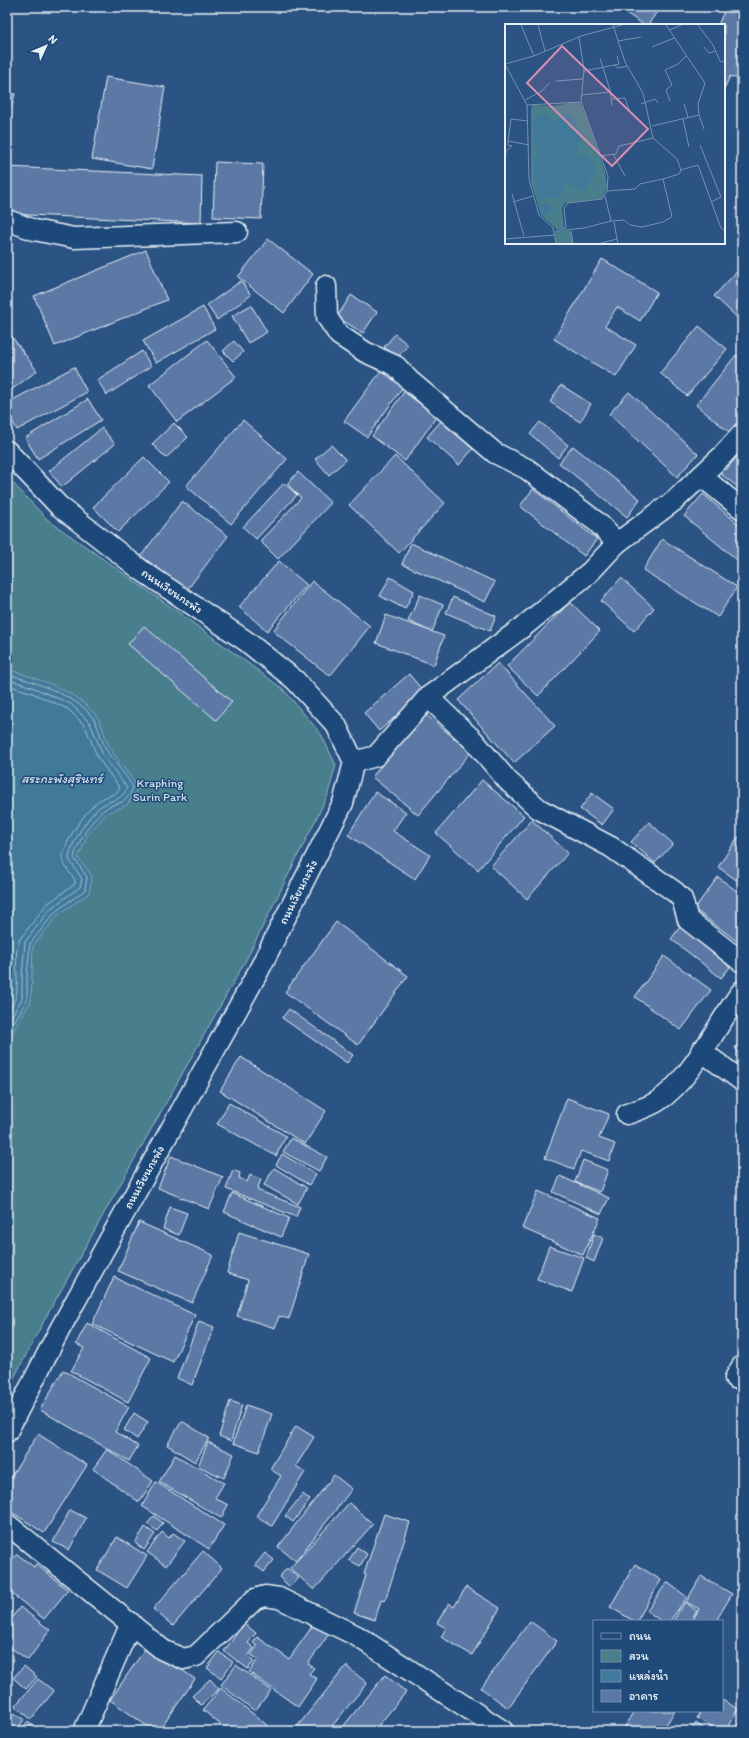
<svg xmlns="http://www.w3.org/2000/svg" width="749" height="1738" font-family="Itim,'Playpen Sans Thai',sans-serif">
	<rect width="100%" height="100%" fill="#2b5383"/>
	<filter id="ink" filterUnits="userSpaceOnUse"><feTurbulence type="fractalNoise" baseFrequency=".025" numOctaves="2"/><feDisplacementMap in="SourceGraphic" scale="8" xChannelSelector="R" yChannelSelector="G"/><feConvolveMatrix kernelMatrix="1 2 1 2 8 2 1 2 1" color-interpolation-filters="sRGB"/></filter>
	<g filter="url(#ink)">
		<path fill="#497e8c" stroke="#98b8c2" d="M 7,477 L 48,520 L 178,612 L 283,689 L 321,734 L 336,765 L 327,797 L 246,960 L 46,1317 L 7,1391 Z"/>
		<path fill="#40799a" stroke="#83a9c0" d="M 7,669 C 38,679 77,690 97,717 C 104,727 105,741 112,751 C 120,764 130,775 138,788 L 127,805 L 107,813 L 87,836 L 78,858 L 92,876 L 89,893 L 58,915 L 33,946 L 31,1001 L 7,1041 Z"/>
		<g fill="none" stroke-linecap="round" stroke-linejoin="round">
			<g stroke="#a5c1d2" stroke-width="1">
				<path d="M 7,674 C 32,681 82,697 95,721 C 100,731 102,743 108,753 C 116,765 127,775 133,788 C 123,809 119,799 105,809 C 92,818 77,843 74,858 L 87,877 L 85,890 L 55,912 L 30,944 L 27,976 L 27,1000 L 7,1034"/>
				<path d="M 7,679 L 32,687 L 71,704 L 90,723 L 103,755 L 127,788 C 120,802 114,798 103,805 C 90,812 70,844 69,859 L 82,879 L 80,887 L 51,908 L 25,942 L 22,976 L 22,999 L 7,1024"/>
				<path d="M 7,685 L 30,692 L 68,709 L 85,726 L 98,758 L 120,788 C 116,796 107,795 100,800 C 87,808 62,844 63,859 C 64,867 71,874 75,880 L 75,884 L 47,904 L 20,939 C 12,957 20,978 16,996 C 15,1002 10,1008 7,1013"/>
			</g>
		</g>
		<g fill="#5c79a6" stroke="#e8f1f8">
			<path d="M 617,7 L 660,7 L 648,25 L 644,25 Z"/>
			<path d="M 726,7 L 742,7 L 742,81 L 730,76 L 724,89 L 724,25 L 718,25 Z"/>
			<path d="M 106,77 L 165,87 L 152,169 L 92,159 Z"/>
			<path d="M 7,92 L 15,94 L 7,123 Z"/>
			<path d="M 215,162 L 263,164 L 261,219 L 213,217 Z"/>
			<path d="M 7,167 L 202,176 L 201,223 L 7,214 Z"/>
			<path d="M 268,239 L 313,274 L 284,313 L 238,277 Z"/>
			<path d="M 146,250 L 167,300 L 55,346 L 34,296 Z"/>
			<path d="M 602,259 L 657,292 L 640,321 L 617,307 L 605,326 L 636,345 L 616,377 L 554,339 Z"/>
			<path d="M 742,266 L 742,322 L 714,296 Z"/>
			<path d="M 241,281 L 251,295 L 217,320 L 207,305 Z"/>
			<path d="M 351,295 L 377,312 L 363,333 L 337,317 Z"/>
			<path d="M 251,305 L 267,332 L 248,343 L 232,316 Z"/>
			<path d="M 203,307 L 215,329 L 156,363 L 143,341 Z"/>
			<path d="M 699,326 L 727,349 L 687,396 L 660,373 Z"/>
			<path d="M 7,330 L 37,371 L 7,393 Z"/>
			<path d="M 395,334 L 408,345 L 397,358 L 384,347 Z"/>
			<path d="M 207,340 L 236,377 L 177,422 L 149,385 Z"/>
			<path d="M 234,341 L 243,352 L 233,361 L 223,351 Z"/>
			<path d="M 142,351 L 151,366 L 107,395 L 97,380 Z"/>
			<path d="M 736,355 L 742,359 L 742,416 L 729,432 L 696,405 Z"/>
			<path d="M 74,367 L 87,392 L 17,430 L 7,412 L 7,403 Z"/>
			<path d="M 381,371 L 403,387 L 367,437 L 344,421 Z"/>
			<path d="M 561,385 L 591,404 L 580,422 L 550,402 Z"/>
			<path d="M 404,392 L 437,416 L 405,461 L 372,436 Z"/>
			<path d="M 629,392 L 698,454 L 677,477 L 609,414 Z"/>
			<path d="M 88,399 L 101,420 L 38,459 L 25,438 Z"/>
			<path d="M 243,420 L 287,459 L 231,524 L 186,486 Z"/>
			<path d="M 441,421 L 473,449 L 459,465 L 427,437 Z"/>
			<path d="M 540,422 L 568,445 L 558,458 L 530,434 Z"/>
			<path d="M 174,423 L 188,437 L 166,458 L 152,444 Z"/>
			<path d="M 102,428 L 115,444 L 62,487 L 49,471 Z"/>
			<path d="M 331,445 L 346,460 L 329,475 L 315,459 Z"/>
			<path d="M 573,446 L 640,499 L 627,517 L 559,463 Z"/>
			<path d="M 742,450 L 742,490 L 722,475 Z"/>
			<path d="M 395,456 L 445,503 L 399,553 L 349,505 Z"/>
			<path d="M 144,457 L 169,482 L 118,532 L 93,507 Z"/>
			<path d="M 298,472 L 331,503 L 278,559 L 260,541 L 301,498 L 287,484 Z"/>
			<path d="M 284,483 L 297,495 L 256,539 L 243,527 Z"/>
			<path d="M 533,489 L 597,539 L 584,556 L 520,506 Z"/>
			<path d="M 703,494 L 742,527 L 742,564 L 684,516 Z"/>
			<path d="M 182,501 L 228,536 L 187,590 L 141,556 Z"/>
			<path d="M 662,539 L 737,587 L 718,617 L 643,570 Z"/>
			<path d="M 411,543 L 495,582 L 485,602 L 402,564 Z"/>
			<path d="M 279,561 L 307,585 L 267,631 L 239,607 Z"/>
			<path d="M 390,577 L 414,591 L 405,609 L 380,596 Z"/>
			<path d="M 621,578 L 654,608 L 634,631 L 601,601 Z"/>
			<path d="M 312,581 L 370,626 L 330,676 L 273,631 Z"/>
			<path d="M 420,595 L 443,605 L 432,632 L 408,621 Z"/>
			<path d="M 453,597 L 496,616 L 490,631 L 446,613 Z"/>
			<path d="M 570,602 L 600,631 L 538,696 L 507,666 Z"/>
			<path d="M 386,615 L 444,636 L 434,665 L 376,643 Z"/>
			<path d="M 144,626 L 232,702 L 216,720 L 128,644 Z"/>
			<path d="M 498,663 L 555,726 L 514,763 L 458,700 Z"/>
			<path d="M 409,674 L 424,692 L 379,731 L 364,713 Z"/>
			<path d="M 424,713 L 471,752 L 418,815 L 372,777 Z"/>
			<path d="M 482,780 L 524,816 L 478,870 L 436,833 Z"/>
			<path d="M 375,792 L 406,812 L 393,831 L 430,855 L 415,879 L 348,835 Z"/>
			<path d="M 592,793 L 614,809 L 602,825 L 580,809 Z"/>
			<path d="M 532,820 L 568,853 L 527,899 L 491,866 Z"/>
			<path d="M 649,822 L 673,844 L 655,863 L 631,842 Z"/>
			<path d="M 738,837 L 742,840 L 742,884 L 718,867 Z"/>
			<path d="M 718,877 L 742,895 L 742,945 L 694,909 Z"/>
			<path d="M 336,922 L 408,976 L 358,1045 L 285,992 Z"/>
			<path d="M 680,927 L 730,967 L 721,978 L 671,939 Z"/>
			<path d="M 664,956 L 711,990 L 681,1030 L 635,997 Z"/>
			<path d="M 289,1009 L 353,1055 L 347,1063 L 282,1018 Z"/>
			<path d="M 742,1039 L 742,1054 L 735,1048 Z"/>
			<path d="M 241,1057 L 326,1111 L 305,1144 L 220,1091 Z"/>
			<path d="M 567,1098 L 609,1114 L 599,1138 L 615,1144 L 609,1161 L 581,1151 L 574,1169 L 545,1158 Z"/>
			<path d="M 229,1103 L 286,1136 L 276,1156 L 217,1124 Z"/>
			<path d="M 291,1138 L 327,1157 L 319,1171 L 283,1152 Z"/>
			<path d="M 282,1154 L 316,1174 L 309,1185 L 276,1165 Z"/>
			<path d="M 171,1156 L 223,1177 L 209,1209 L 158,1188 Z"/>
			<path d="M 583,1160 L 608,1170 L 600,1192 L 575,1182 Z"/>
			<path d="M 274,1168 L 307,1188 L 298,1204 L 264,1185 Z"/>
			<path d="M 233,1170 L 240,1173 L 239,1178 L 247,1182 L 250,1175 L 261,1179 L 257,1190 L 300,1207 L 296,1217 L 226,1189 Z"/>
			<path d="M 560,1176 L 609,1198 L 601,1214 L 553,1192 Z"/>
			<path d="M 538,1191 L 600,1218 L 583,1255 L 522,1228 Z"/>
			<path d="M 232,1193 L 289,1218 L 281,1237 L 224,1212 Z"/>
			<path d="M 170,1207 L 187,1213 L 179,1235 L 163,1229 Z"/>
			<path d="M 139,1222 L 213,1255 L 192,1303 L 118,1271 Z"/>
			<path d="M 239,1232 L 309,1254 L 289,1319 L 279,1316 L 275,1328 L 237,1316 L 248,1280 L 227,1273 Z"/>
			<path d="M 594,1234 L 603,1238 L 594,1262 L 586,1258 Z"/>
			<path d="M 549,1246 L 584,1258 L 572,1292 L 537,1279 Z"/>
			<path d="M 114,1277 L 195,1315 L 173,1362 L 92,1324 Z"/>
			<path d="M 199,1321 L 214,1327 L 192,1385 L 177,1378 Z"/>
			<path d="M 87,1323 L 151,1358 L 128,1402 L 71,1371 L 84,1348 L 76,1344 Z"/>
			<path d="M 63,1370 L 129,1407 L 115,1432 L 138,1446 L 129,1461 L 40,1410 Z"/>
			<path d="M 230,1401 L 242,1405 L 231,1441 L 219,1436 Z"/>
			<path d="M 246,1405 L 272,1414 L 259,1452 L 233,1443 Z"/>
			<path d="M 134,1413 L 148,1422 L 137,1439 L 124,1430 Z"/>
			<path d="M 182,1421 L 209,1438 L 195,1462 L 167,1445 Z"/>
			<path d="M 296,1426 L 314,1437 L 296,1466 L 305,1472 L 272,1526 L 256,1516 L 281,1476 L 270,1469 Z"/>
			<path d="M 38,1434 L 87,1465 L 44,1533 L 7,1509 L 7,1483 Z"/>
			<path d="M 208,1442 L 234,1454 L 224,1478 L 198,1466 Z"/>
			<path d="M 107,1449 L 153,1481 L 139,1502 L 93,1469 Z"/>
			<path d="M 175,1455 L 224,1483 L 215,1498 L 228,1505 L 221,1518 L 159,1482 Z"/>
			<path d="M 334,1475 L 352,1489 L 296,1561 L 278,1547 Z"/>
			<path d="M 156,1482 L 224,1525 L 209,1549 L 142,1506 Z"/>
			<path d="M 303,1494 L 310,1500 L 293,1522 L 285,1516 Z"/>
			<path d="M 349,1503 L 373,1524 L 314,1590 L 290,1568 Z"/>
			<path d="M 70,1510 L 86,1518 L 69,1550 L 53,1542 Z"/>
			<path d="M 384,1514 L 410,1522 L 385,1601 L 381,1600 L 375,1620 L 354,1613 L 366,1575 L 364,1574 Z"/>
			<path d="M 154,1516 L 163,1523 L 157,1531 L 147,1524 Z"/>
			<path d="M 145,1527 L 155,1534 L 144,1550 L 135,1543 Z"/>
			<path d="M 162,1532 L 169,1538 L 173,1533 L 185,1541 L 166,1566 L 147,1552 Z"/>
			<path d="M 117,1537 L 147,1556 L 127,1588 L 97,1570 Z"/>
			<path d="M 357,1547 L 367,1554 L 360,1566 L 349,1560 Z"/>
			<path d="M 203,1551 L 222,1568 L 173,1626 L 153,1609 Z"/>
			<path d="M 265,1553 L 274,1560 L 264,1572 L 255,1565 Z"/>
			<path d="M 17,1554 L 34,1567 L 36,1564 L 68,1590 L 44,1619 L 7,1590 L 7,1566 Z"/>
			<path d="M 635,1564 L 661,1580 L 637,1621 L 634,1621 L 610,1607 Z"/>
			<path d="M 287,1568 L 299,1578 L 290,1587 L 279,1577 Z"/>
			<path d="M 701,1576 L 732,1594 L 716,1621 L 692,1621 L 699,1609 L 686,1602 Z"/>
			<path d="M 667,1582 L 687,1597 L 670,1621 L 661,1621 L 647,1611 Z"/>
			<path d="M 466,1587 L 500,1608 L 472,1655 L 441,1637 L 446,1628 L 437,1623 L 449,1603 L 454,1607 Z"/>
			<path d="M 685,1602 L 697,1611 L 690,1621 L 673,1621 Z"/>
			<path d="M 20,1607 L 50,1630 L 28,1660 L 7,1645 L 7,1624 Z"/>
			<path d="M 316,1621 L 331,1631 L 308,1664 L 314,1668 L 309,1674 L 317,1679 L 298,1707 L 249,1672 L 258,1659 L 251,1655 L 257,1646 L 253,1643 L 257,1637 L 289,1659 Z"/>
			<path d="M 530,1621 L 557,1641 L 508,1708 L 481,1688 Z"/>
			<path d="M 244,1624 L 256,1633 L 248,1643 L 254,1648 L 248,1656 L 254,1661 L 248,1669 L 224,1651 Z"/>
			<path d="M 147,1646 L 195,1679 L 159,1731 L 154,1731 L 110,1700 Z"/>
			<path d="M 219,1652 L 233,1662 L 221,1678 L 207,1668 Z"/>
			<path d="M 236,1665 L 271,1690 L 255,1711 L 221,1685 Z"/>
			<path d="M 24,1666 L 37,1677 L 26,1689 L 13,1678 Z"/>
			<path d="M 346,1666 L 367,1683 L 328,1731 L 299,1731 L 296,1728 Z"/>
			<path d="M 385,1675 L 406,1692 L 374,1731 L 344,1731 L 341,1729 Z"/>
			<path d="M 38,1679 L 54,1691 L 31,1719 L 15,1706 Z"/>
			<path d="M 210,1679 L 219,1689 L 201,1705 L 192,1696 Z"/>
			<path d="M 221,1688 L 268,1726 L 264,1731 L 228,1731 L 203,1710 Z"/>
			<path d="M 722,1700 L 738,1709 L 725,1731 L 720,1731 L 697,1718 L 701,1711 L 722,1711 Z"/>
			<path d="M 7,1709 L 24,1719 L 17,1731 L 7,1731 Z"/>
			<path d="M 635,1711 L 675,1711 L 662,1731 L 622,1731 Z"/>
			<path d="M 742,1719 L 742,1731 L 734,1731 Z"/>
			<path d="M 27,1722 L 34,1726 L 32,1731 L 21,1731 Z"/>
			<path d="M 696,1723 L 707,1731 L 690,1731 Z"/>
		</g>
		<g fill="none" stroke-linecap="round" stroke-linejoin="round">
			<g stroke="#e8f1f8" stroke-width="23">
				<g id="minor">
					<path d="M 7,220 L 34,230 L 74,238 L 237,232"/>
					<path d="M 326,286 L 327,317 L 339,335 L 365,352 L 396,366 L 409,380 L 495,453 L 527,469 L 598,523 L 617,543"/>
					<path d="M 7,451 L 59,506 L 141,570 L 246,641 L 295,680 L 336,725 L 354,762 L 343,803 L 258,972 L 60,1329 L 7,1432"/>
					<path d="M 701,476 L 742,509"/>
					<path d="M 428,697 L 473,740 L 508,781 L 539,809 L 611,847 L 675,892 L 682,899 L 688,920 L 742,962"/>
					<path d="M 354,762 L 376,756 L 428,697 L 523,627 L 590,572 L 617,543 L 674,501 L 721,457 L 742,434"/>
					<path d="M 701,1051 L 742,1081"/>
					<path d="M 627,1114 C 638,1110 649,1107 658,1101 C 692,1079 717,1024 742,991"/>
					<path d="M 735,1378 L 742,1366"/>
					<path d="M 7,1524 L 163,1650 L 183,1659 L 196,1656 L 255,1599 L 265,1596 L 279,1598 L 357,1636 L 503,1731"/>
					<path d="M 84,1731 L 131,1623"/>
				</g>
			</g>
			<use href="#minor" stroke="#1f4a7a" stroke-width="20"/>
		</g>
	</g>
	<g text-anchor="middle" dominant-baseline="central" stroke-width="3" stroke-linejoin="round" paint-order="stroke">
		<g font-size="12" fill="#e8f1f8" stroke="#1f4a7a">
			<text transform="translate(172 591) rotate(34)">ถนนเวียนกะพัง</text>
			<text transform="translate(298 892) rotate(-63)">ถนนเวียนกะพัง</text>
			<text transform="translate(144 1177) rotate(-61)">ถนนเวียนกะพัง</text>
		</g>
		<g font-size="12" fill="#d0e0e8" stroke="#1f4a7a">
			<text x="160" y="783">Kraphing<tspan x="160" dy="14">Surin Park</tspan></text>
		</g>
		<g font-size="13" font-style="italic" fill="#cfdfea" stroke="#1f4a7a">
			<text x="62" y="778">สระกะพังสุรินทร์</text>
		</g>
	</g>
	<g transform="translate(505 24)">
		<rect width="220" height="220" fill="#2b5383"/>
		<path d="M 69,78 L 75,79 L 81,93 L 100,147 L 102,164 L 97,174 L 93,175 L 60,179 L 57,184 L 59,204 L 52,206 L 36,191 L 26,158 L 26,84 L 28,81 L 50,82 ZM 59,206 L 66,207 L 68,219 L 51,219 L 50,208 Z" fill="#497e8c"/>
		<path d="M 60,89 L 67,90 L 75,112 L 71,134 L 74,136 L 76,130 L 79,131 L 90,140 L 90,145 L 80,168 L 59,157 L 57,172 L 33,176 L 29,152 L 29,135 L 33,131 L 32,122 L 28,118 L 29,94 L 38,90 L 43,91 L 45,96 L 52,96 ZM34 185a6 6 0 1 1 12 0a6 6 0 1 1-12 0Z" fill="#40799a"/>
		<path fill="none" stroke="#7792b2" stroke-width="1" d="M 16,1 L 29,32M 33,1 L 40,27M 108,1 L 120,38 L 138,69 L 148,114M 193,1 L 208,21 L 215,37 L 220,38M 165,6 L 176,1M 74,13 L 79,46 L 76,78M 113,17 L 136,13M 147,23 L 169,14M 199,23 L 204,29 L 211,27M 95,34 L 105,66 L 107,82M 0,40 L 22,81 L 24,155 L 34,191 L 48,204 L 51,219M 0,40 L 29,32 L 76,12 L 117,1M 109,41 L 114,40 L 112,32M 79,47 L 109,41 L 113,44 L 122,42M 51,57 L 78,55M 76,71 L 106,68M 107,75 L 120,74 L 125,89M 20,76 L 37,67 L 44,59M 165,77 L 161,66 L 167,61 L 160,46 L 173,40 L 181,32M 136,80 L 150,75 L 153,79M 179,80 L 183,93M 22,81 L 76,78 L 103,152 L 102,167 L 97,175 L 63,179 L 59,184 L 61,204 L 50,208M 194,91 L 199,105M 178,95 L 184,123M 23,97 L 6,95 L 3,117 L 24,121M 147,102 L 194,91 L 193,80 L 200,59 L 161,1M 195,121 L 216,173 L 206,178M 108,130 L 120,152M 94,132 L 111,130 L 114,122 L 148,114 L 172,135 L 176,146 L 174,150 L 158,155 L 167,193 L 158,198 L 137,203 L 125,201 L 119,196 L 106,197 L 100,172M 0,144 L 1,127 L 7,122 L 3,121 L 3,117M 176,146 L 193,141 L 216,204 L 220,207M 102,167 L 130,165 L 135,160 L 158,155M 7,170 L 19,212M 8,178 L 28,172M 109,198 L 112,215M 60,206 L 79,204 L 106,197M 66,207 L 68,219M 0,215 L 50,211M 96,219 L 112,215 L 113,219"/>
		<path fill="#d78fb1" fill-opacity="0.15" stroke="#d78fb1" stroke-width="2" d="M 57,22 L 143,105 L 107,142 L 22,59 Z"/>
		<rect width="220" height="220" fill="none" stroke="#e8f1f8" stroke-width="2"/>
	</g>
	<rect width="749" height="1738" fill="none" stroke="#1f4a7a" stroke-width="24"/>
	<rect x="12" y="12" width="725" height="1714" fill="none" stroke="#e8f1f8" stroke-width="1.5" filter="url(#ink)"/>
	<rect x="593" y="1620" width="130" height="92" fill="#1f4a7a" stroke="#6f8dac"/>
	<rect x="601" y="1633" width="20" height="6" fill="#1f4a7a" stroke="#6f8dac"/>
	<text x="629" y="1640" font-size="12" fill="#e8f1f8">ถนน</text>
	<rect x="601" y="1650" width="20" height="12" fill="#497e8c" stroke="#6f8dac"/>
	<text x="629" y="1660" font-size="12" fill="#e8f1f8">สวน</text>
	<rect x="601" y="1670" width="20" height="12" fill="#40799a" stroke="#6f8dac"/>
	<text x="629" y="1680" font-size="12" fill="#e8f1f8">แหล่งน้ำ</text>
	<rect x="601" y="1690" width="20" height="12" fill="#5c79a6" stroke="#6f8dac"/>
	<text x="629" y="1700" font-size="12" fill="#e8f1f8">อาคาร</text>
	<g transform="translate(46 46) rotate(46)" stroke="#1f4a7a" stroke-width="3" paint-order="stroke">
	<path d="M0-3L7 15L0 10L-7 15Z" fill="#e8f1f8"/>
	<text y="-6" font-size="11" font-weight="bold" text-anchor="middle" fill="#e8f1f8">N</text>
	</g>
</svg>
